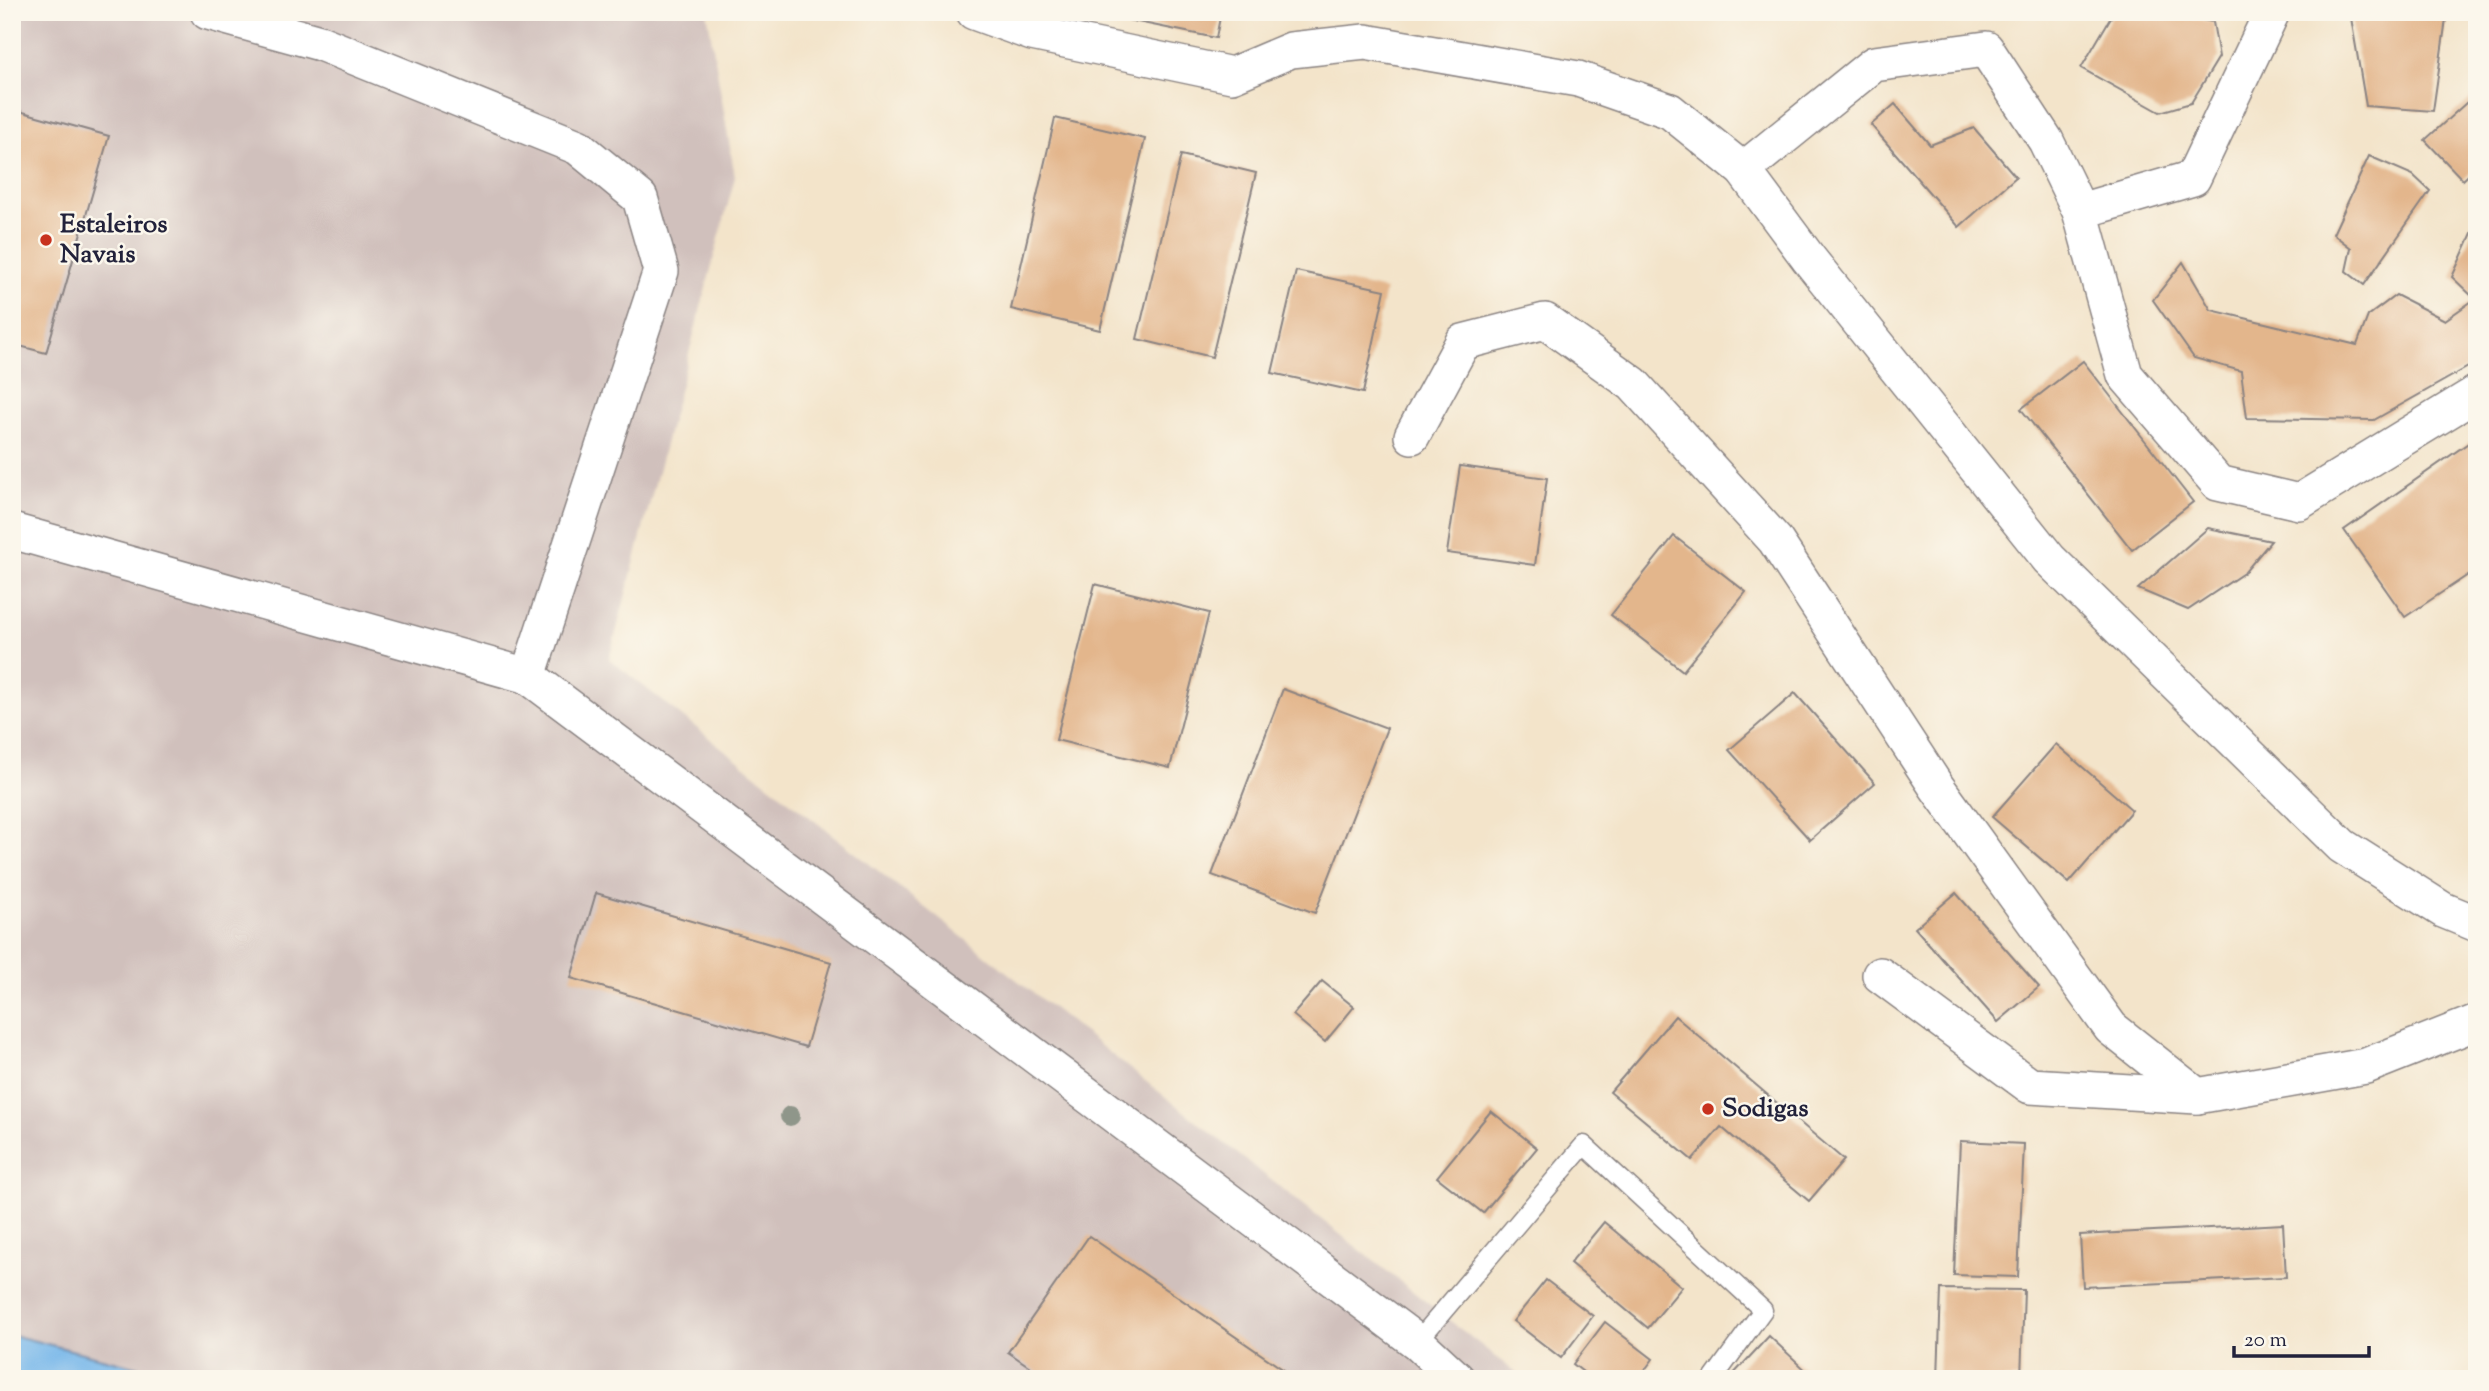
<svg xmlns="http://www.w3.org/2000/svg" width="2489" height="1391" font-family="'Sorts Mill Goudy',serif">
	<rect width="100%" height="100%" fill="#fbf7ec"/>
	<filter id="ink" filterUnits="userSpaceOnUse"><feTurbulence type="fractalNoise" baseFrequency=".0143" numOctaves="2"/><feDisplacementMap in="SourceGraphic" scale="14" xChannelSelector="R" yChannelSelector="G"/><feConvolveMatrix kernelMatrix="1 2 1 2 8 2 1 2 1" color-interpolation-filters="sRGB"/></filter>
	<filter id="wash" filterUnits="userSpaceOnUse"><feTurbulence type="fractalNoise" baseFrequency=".00686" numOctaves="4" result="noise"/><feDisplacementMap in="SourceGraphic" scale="28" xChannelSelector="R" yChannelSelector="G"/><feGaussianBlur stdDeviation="1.57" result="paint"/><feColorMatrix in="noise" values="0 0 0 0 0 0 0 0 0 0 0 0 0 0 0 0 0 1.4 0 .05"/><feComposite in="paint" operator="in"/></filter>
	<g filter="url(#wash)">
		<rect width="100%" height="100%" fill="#f3e4ca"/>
		<path fill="#d0c0bc" d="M 12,12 L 707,12 L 735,177 L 609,659 L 1524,1379 L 184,1379 L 12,1335 Z"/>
		<path fill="#75b6ea" stroke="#4c6c92" stroke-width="2" d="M 12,1335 L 184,1379 L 12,1379 Z"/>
		<g id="blocks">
			<g fill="#e3b68c">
				<path d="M 1089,12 L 1221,12 L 1216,38 Z"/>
				<path d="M 2114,12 L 2163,12 L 2213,22 L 2219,57 L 2191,103 L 2160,112 L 2081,68 Z"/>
				<path d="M 2350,12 L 2447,12 L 2433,111 L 2366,106 Z"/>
				<path d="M 2477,93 L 2477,167 L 2463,180 L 2425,140 Z"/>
				<path d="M 1895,104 L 1930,145 L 1974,128 L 2016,177 L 1959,227 L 1871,125 Z"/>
				<path d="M 12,109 L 109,136 L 46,353 L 12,344 Z"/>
				<path d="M 1055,118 L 1145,139 L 1100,330 L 1011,309 Z"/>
				<path d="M 1181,155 L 1256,173 L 1212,357 L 1137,339 Z"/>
				<path d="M 2369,156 L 2413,175 L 2430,191 L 2364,285 L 2346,271 L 2351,248 L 2333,234 Z"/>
				<path d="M 2477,222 L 2477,362 L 2374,420 L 2247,418 L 2241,371 L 2194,358 L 2153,300 L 2183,262 L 2211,310 L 2357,345 L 2368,316 L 2396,295 L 2445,320 L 2475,299 L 2452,277 Z"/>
				<path d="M 1296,271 L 1385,290 L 1363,393 L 1272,373 Z"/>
				<path d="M 2083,361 L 2193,502 L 2132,550 L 2021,409 Z"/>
				<path d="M 2477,437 L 2477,569 L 2405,617 L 2344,530 Z"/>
				<path d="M 1460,466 L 1547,478 L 1535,565 L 1447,553 Z"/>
				<path d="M 2208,528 L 2271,541 L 2245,572 L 2188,610 L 2138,589 Z"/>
				<path d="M 1674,536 L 1746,592 L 1683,671 L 1611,615 Z"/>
				<path d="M 1095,584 L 1209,613 L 1170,768 L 1056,740 Z"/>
				<path d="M 1283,689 L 1387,728 L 1315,913 L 1212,875 Z"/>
				<path d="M 1795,693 L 1875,783 L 1810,840 L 1729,750 Z"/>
				<path d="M 2056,744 L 2132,810 L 2069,883 L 1992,817 Z"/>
				<path d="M 596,893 L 831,962 L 806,1047 L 571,978 Z"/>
				<path d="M 1956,893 L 2039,987 L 1998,1022 L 1915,928 Z"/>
				<path d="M 1322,981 L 1354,1007 L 1325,1042 L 1293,1015 Z"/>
				<path d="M 1675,1016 L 1844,1160 L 1809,1201 L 1721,1127 L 1692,1160 L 1610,1092 Z"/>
				<path d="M 1491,1111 L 1537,1148 L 1483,1213 L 1437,1177 Z"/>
				<path d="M 1960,1141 L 2024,1144 L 2018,1277 L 1954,1275 Z"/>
				<path d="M 1604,1222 L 1682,1287 L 1648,1328 L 1570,1263 Z"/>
				<path d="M 2283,1224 L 2286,1277 L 2083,1287 L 2080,1235 Z"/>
				<path d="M 1089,1236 L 1297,1379 L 1048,1379 L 1008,1352 Z"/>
				<path d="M 1546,1280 L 1593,1316 L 1561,1358 L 1513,1321 Z"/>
				<path d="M 1941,1289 L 2024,1290 L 2021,1379 L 1938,1379 Z"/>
				<path d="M 1605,1322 L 1653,1359 L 1638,1379 L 1592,1379 L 1573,1364 Z"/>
				<path d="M 1769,1336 L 1811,1375 L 1808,1379 L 1729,1379 Z"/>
			</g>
		</g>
	</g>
	<g filter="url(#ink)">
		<use href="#blocks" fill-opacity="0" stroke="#8a8382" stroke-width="2"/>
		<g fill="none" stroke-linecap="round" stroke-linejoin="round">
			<g stroke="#8a8382" stroke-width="21">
				<path id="service" d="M 1417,1342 L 1584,1145 L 1763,1310 L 1713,1379"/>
			</g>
			<g stroke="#8a8382" stroke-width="38">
				<g id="minor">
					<path d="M 208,12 L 320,43 L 578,147 L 640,198 L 661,271 L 528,676"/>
					<path d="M 974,12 L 1032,33 L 1232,75 L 1291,50 L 1365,42 L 1578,79 L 1670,111 L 1743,170 L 1809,259 L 2049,559 L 2342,846 L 2443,910 L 2477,924"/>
					<path d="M 1743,170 L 1874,64 L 1986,49 L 2046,141 L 2080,211 L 2125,375 L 2218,483 L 2299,502 L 2477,393"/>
					<path d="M 2080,211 L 2193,178 L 2272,12"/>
					<path d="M 1412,436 L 1463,342 L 1545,321 L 1633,384 L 1775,540 L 1936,786 L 2111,1028 L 2197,1096 L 2366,1066 L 2477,1022"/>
					<path d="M 12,531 L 528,676 L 1417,1342 L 1457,1379"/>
					<path d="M 1880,975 L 2030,1086 L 2197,1096"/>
				</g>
			</g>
			<use href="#service" stroke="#fff" stroke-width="18"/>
			<use href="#minor" stroke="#fff" stroke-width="35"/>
		</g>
		<circle fill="#8f968a" cx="790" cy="1116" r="10"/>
	</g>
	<g fill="#c8321e" stroke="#fbf7ec" stroke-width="2.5">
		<circle cx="46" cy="240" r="7"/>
		<circle cx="1708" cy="1109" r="7"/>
	</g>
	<g text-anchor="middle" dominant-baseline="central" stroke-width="5" stroke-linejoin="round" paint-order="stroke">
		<g font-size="26" font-weight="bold" fill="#22223b" stroke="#fbf7ec" text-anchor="start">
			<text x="60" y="225">Estaleiros<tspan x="60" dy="30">Navais</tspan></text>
			<text x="1722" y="1109">Sodigas</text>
		</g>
	</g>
	<rect width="2489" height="1391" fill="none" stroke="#fbf7ec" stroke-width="42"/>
	<path d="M2234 1346v10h135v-10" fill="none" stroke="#22223b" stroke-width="3.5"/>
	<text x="2244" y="1346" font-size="21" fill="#22223b" stroke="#fbf7ec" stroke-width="5" paint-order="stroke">20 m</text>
</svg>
